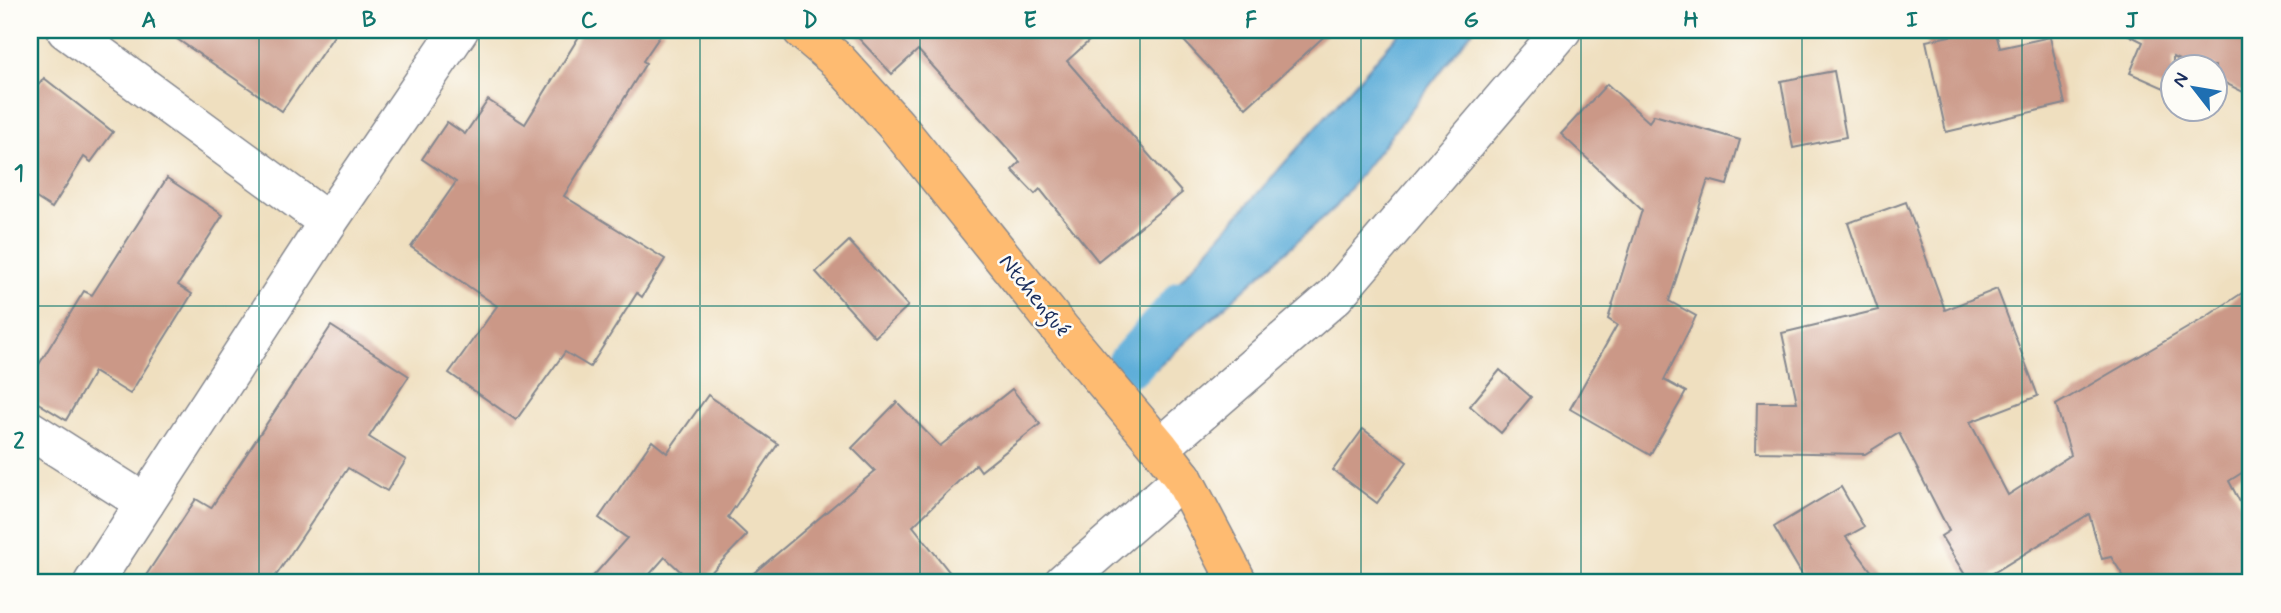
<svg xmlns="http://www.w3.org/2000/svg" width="2281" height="613" font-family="Mynerve,sans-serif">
	<rect width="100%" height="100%" fill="#fdfcf7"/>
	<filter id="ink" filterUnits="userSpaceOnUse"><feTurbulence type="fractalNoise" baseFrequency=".0143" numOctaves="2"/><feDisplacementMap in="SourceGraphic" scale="14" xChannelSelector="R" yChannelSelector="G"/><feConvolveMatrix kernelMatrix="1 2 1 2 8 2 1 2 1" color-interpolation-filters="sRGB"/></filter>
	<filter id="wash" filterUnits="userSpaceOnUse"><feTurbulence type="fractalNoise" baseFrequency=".00686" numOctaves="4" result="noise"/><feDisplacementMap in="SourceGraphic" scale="28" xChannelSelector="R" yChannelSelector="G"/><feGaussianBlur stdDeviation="1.57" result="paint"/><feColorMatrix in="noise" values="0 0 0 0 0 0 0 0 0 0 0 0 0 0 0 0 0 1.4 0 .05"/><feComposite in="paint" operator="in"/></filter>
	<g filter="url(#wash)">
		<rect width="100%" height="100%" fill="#efdfbf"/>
		<path fill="#5eaed9" stroke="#3c6e9c" stroke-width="2" d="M 1402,30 L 1473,30 L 1335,207 L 1156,369 L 1133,334 Z"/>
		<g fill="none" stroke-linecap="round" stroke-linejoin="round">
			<path stroke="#5eaed9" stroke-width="46" d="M 1130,364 L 1184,303"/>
		</g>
		<g id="blocks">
			<g fill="#cb9887">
				<path d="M 164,30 L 338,30 L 282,111 Z"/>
				<path d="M 583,30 L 664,30 L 643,61 L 646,63 L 564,196 L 665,259 L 642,297 L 637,293 L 590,367 L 565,352 L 516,420 L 449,373 L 497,306 L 411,247 L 456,182 L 422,159 L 447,122 L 465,134 L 488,100 L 525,124 Z"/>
				<path d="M 851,30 L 1101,30 L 1067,61 L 1182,193 L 1098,261 L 1040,189 L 1035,194 L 1012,170 L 1020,162 L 918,50 L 892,74 Z"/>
				<path d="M 1174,30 L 1331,30 L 1246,108 Z"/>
				<path d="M 1978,30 L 1995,30 L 2000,48 L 2050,37 L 2065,104 L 1946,132 L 1926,41 Z"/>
				<path d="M 2119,30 L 2251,30 L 2251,96 L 2215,78 L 2215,66 L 2192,66 L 2173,57 L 2173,92 L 2130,73 L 2143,42 Z"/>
				<path d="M 1834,71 L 1846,137 L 1793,148 L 1781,81 Z"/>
				<path d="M 44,78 L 113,132 L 91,162 L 84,157 L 52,208 L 30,194 L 30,96 Z"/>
				<path d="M 1607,84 L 1649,122 L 1654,115 L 1740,140 L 1727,185 L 1708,180 L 1669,301 L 1696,316 L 1664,380 L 1686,392 L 1650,455 L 1570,409 L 1617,325 L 1608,319 L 1642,210 L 1561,134 Z"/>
				<path d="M 167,178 L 223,215 L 178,285 L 192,294 L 130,394 L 94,372 L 66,420 L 30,398 L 30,379 L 84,291 L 92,295 Z"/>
				<path d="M 1906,202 L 1945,310 L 1997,289 L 2038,396 L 1970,422 L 2008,495 L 2071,455 L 2056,405 L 2206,317 L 2251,287 L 2251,467 L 2229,481 L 2251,523 L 2251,574 L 2234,583 L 2128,583 L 2111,557 L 2102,559 L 2089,514 L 1977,583 L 1970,583 L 1941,536 L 1949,531 L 1899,433 L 1865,454 L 1756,452 L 1757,402 L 1797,402 L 1782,333 L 1878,310 L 1848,223 Z"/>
				<path d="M 849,241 L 908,306 L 875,337 L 816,272 Z"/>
				<path d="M 331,326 L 409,376 L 369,437 L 406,460 L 387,491 L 348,468 L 271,583 L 141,583 L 196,499 L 211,508 Z"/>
				<path d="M 1500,370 L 1531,397 L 1501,433 L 1470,406 Z"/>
				<path d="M 1012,389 L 1040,424 L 981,471 L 976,464 L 913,526 L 958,583 L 742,583 L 875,471 L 852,448 L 897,402 L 940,446 Z"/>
				<path d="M 708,395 L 778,444 L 728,517 L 747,535 L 701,583 L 693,583 L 665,557 L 642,583 L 587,583 L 627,538 L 599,518 L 652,441 L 667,453 Z"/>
				<path d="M 1363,429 L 1407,462 L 1377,503 L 1333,470 Z"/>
				<path d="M 1841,487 L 1864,527 L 1846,537 L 1880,583 L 1807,583 L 1774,527 Z"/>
			</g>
		</g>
	</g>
	<g filter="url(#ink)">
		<use href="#blocks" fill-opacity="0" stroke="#85878e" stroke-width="2"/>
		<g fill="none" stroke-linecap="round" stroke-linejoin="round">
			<g stroke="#85878e" stroke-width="41">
				<g id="minor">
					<path d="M 66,30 L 328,222"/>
					<path d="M 30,430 L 145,503"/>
					<path d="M 1160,448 L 1335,296 L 1562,30"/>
					<path d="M 93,583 L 328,222 L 459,30"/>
					<path d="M 1063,583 L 1183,478"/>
				</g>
			</g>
			<g stroke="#85878e" stroke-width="41">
				<path id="primary" d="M 802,30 L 838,61 L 896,125 L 1061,330 L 1160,448 L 1183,478 L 1238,583"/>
			</g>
			<use href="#minor" stroke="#fff" stroke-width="38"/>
			<use href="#primary" stroke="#febb71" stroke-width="38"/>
		</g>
	</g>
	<path fill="none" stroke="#0f766e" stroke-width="2" stroke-opacity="0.55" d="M 259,30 L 259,583M 479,30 L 479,583M 700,30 L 700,583M 920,30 L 920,583M 1140,30 L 1140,583M 1361,30 L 1361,583M 1581,30 L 1581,583M 1802,30 L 1802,583M 2022,30 L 2022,583M 30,306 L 2251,306"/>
	<g text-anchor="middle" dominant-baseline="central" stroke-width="5" stroke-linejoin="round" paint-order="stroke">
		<g font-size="23" fill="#1b2f5e" stroke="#fdfcf7">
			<text transform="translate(1034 296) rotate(51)">Ntchengué</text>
		</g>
	</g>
	<rect width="2281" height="613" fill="none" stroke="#fdfcf7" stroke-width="77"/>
	<g transform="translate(2194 88) rotate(301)"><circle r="33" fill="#fdfcf7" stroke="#a3aaba" stroke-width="2"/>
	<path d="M0-5L12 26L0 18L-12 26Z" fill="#1f6fb2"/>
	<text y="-10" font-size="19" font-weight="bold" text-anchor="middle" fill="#1b2f5e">N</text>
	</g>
	<rect x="38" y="38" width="2204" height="536" fill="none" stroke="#0f766e" stroke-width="2.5"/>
	<g font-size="23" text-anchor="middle" font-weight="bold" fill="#0f766e">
		<text x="149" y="27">A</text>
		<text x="369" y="27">B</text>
		<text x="589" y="27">C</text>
		<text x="810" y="27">D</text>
		<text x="1030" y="27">E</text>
		<text x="1251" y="27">F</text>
		<text x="1471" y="27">G</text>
		<text x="1691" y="27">H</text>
		<text x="1912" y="27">I</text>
		<text x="2132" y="27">J</text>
		<text x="19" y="180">1</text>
		<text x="19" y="448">2</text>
	</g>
</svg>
